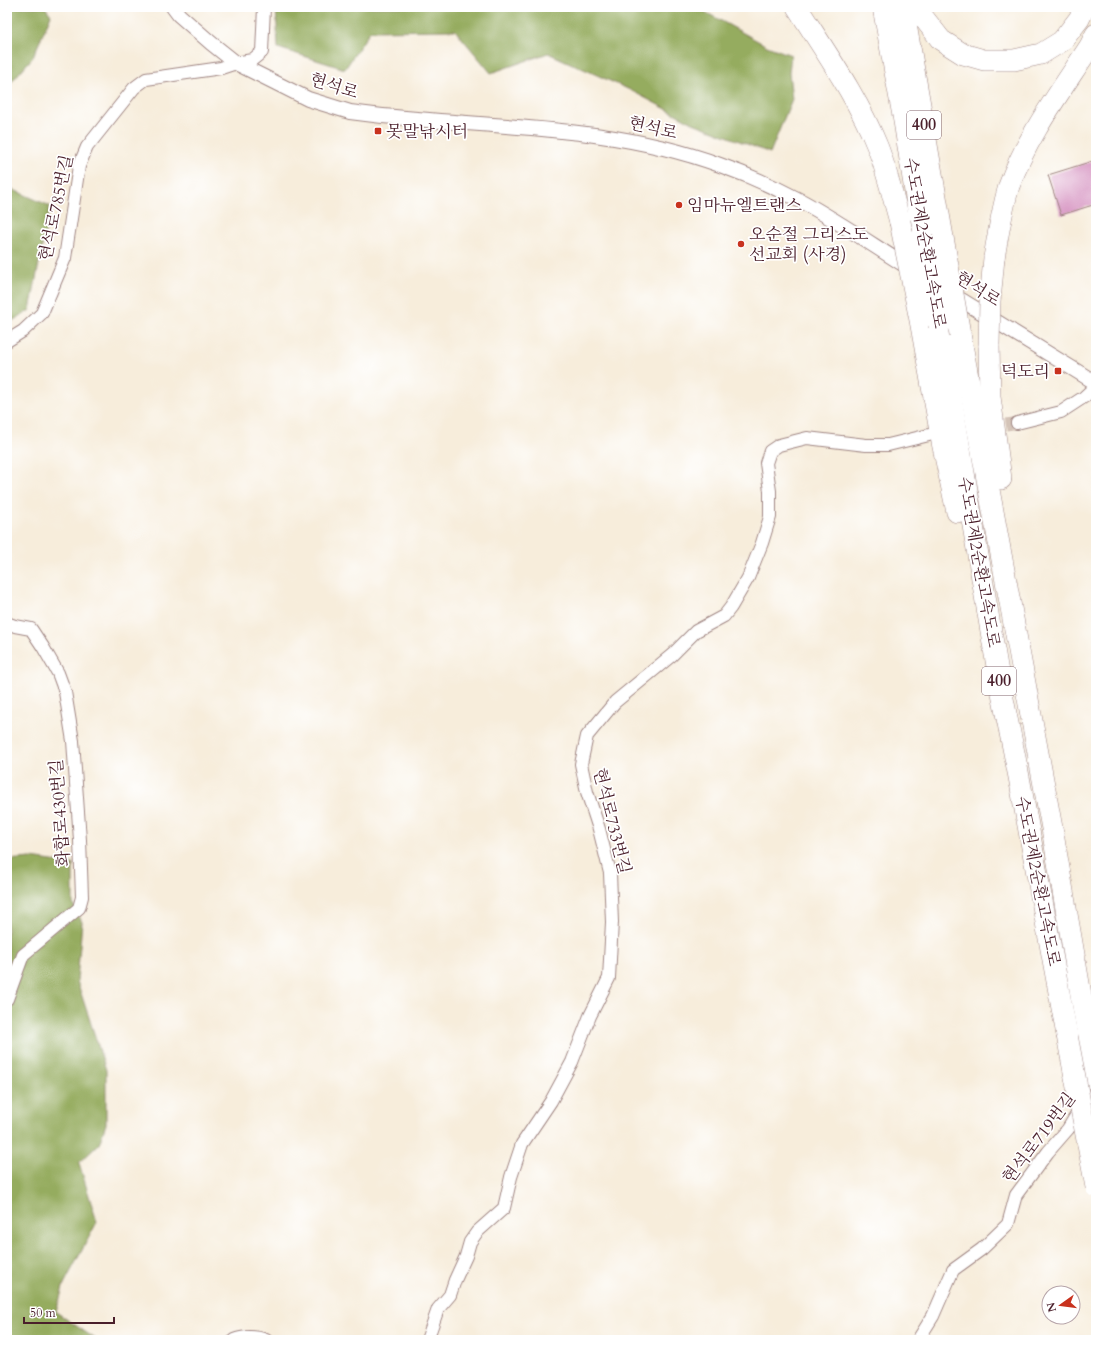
<svg xmlns="http://www.w3.org/2000/svg" width="1103" height="1347" font-family="Cardo,'Noto Serif KR',serif">
	<rect width="100%" height="100%" fill="#fff"/>
	<filter id="ink" filterUnits="userSpaceOnUse"><feTurbulence type="fractalNoise" baseFrequency=".025" numOctaves="2"/><feDisplacementMap in="SourceGraphic" scale="8" xChannelSelector="R" yChannelSelector="G"/><feConvolveMatrix kernelMatrix="1 2 1 2 8 2 1 2 1" color-interpolation-filters="sRGB"/></filter>
	<filter id="wash" filterUnits="userSpaceOnUse"><feTurbulence type="fractalNoise" baseFrequency=".012" numOctaves="4" result="noise"/><feDisplacementMap in="SourceGraphic" scale="16" xChannelSelector="R" yChannelSelector="G"/><feGaussianBlur stdDeviation="0.9" result="paint"/><feColorMatrix in="noise" values="0 0 0 0 0 0 0 0 0 0 0 0 0 0 0 0 0 1.4 0 .05"/><feComposite in="paint" operator="in"/></filter>
	<g filter="url(#wash)">
		<rect width="100%" height="100%" fill="#f7eddb"/>
		<g fill="#95ac5e" stroke="#706644">
			<path d="M 7,7 L 45,7 L 51,15 L 33,57 L 7,87 Z"/>
			<path d="M 276,7 L 696,7 L 767,46 L 791,55 L 789,73 L 792,99 L 770,153 L 693,123 L 630,90 L 548,53 L 491,73 L 455,30 L 370,31 L 345,69 L 278,48 Z"/>
			<path d="M 7,187 L 50,206 L 30,310 L 7,324 Z"/>
			<path d="M 31,858 L 73,864 L 73,904 L 82,922 L 77,981 L 106,1070 L 106,1124 L 99,1144 L 79,1163 L 97,1222 L 64,1284 L 56,1312 L 97,1340 L 7,1340 L 7,860 Z"/>
		</g>
		<g id="blocks">
			<path fill="#d591c0" d="M 1096,160 L 1096,204 L 1061,215 L 1048,175 Z"/>
		</g>
	</g>
	<g filter="url(#ink)">
		<use href="#blocks" fill-opacity="0" stroke="#a08683" stroke-width="1"/>
		<g fill="none" stroke-linecap="round" stroke-linejoin="round">
			<path stroke="#d4c4b8" stroke-width="12" stroke-dasharray="12 6" stroke-linecap="butt" d="M 988,427 L 1017,423"/>
			<g stroke="#a08683" stroke-width="14">
				<g id="minor">
					<path d="M 7,341 L 23,331 L 42,313 L 65,258 L 79,166 L 87,147 L 134,88 L 146,79 L 221,68 L 236,63 L 252,60 L 262,52 L 264,7"/>
					<path d="M 1017,423 L 1061,412 L 1084,397 L 1096,386"/>
					<path d="M 7,623 L 15,626 L 31,629 L 43,647 L 58,673 L 65,692 L 73,741 L 80,840 L 82,897 L 79,908 L 23,955 L 7,999"/>
					<path d="M 234,1340 C 243,1336 256,1336 266,1340"/>
					<path d="M 427,1340 L 438,1309 L 450,1295 L 455,1280 L 466,1256 L 470,1242 L 477,1232 L 504,1208 L 511,1177 L 522,1144 L 551,1101 L 572,1062 L 590,1016 L 609,978 L 612,922 L 610,873 L 599,829 L 587,792 L 581,764 L 587,736 L 615,702 L 672,655 L 696,631 L 724,616 L 731,607 L 748,578 L 762,543 L 770,517 L 770,491 L 766,463 L 770,451 L 779,445 L 807,438 L 866,445 L 888,445 L 929,435"/>
					<path d="M 918,1340 L 933,1316 L 953,1270 L 982,1249 L 1008,1224 L 1016,1195 L 1048,1152 L 1068,1129 L 1079,1111 L 1096,1092"/>
				</g>
			</g>
			<g stroke="#a08683" stroke-width="16">
				<g id="tertiary">
					<path d="M 173,7 L 179,15 L 211,43 L 236,63 L 308,99 L 350,112 L 374,115 C 489,128 609,124 720,165 C 748,175 777,188 803,202 C 841,223 877,248 914,271"/>
					<path d="M 950,293 L 1096,383"/>
				</g>
			</g>
			<g stroke="#a08683" stroke-width="22">
				<g id="motorway">
					<path d="M 797,7 C 826,53 858,98 878,148 C 887,172 893,197 900,222"/>
					<path d="M 883,7 L 904,121 L 922,236"/>
					<path d="M 903,7 L 944,243"/>
					<path d="M 918,7 L 923,17 L 941,40 L 963,54 L 984,60 L 1014,60 L 1041,54 L 1062,41 L 1079,19 L 1085,7"/>
					<path d="M 994,258 C 998,234 1002,210 1009,186 C 1027,136 1061,91 1090,46 L 1096,34"/>
					<path d="M 920,320 L 942,442 L 957,512"/>
					<path d="M 939,326 L 1000,684 L 1019,777 L 1067,1035"/>
					<path d="M 960,334 L 1052,828 L 1096,1081"/>
					<path d="M 989,345 L 990,397 L 1001,479"/>
				</g>
			</g>
			<use href="#minor" stroke="#fff" stroke-width="12"/>
			<use href="#tertiary" stroke="#fff" stroke-width="14"/>
			<use href="#motorway" stroke="#fff" stroke-width="21"/>
			<g stroke="#a08683" stroke-width="22" stroke-linecap="butt">
				<g id="motorway-bridge">
					<path d="M 900,222 L 920,320"/>
					<path d="M 922,236 L 939,326"/>
					<path d="M 944,243 L 960,334"/>
					<path d="M 989,345 L 990,301 L 994,258"/>
					<path d="M 1067,1035 L 1096,1187"/>
				</g>
			</g>
			<use href="#motorway-bridge" stroke="#fff" stroke-width="21"/>
		</g>
	</g>
	<g fill="#c8321e" stroke="#fff" stroke-width="1.5">
		<rect x="374" y="127" width="8" height="8" rx="2"/>
		<circle cx="679" cy="205" r="4"/>
		<circle cx="741" cy="244" r="4"/>
		<rect x="1054" y="367" width="8" height="8" rx="2"/>
	</g>
	<g text-anchor="middle" dominant-baseline="central" stroke-width="3.5" stroke-linejoin="round" paint-order="stroke">
		<g fill="#fff" stroke="#80626b" stroke-width="1">
			<rect x="907" y="111" width="34" height="28" rx="3"/>
			<rect x="982" y="667" width="34" height="28" rx="3"/>
		</g>
		<g font-size="16" font-weight="bold" fill="#4a1f2b">
			<text x="924" y="125">400</text>
			<text x="999" y="681">400</text>
		</g>
		<g font-size="17" fill="#4a1f2b" stroke="#fff">
			<text transform="translate(334 86) rotate(17)">현석로</text>
			<text transform="translate(653 128) rotate(13)">현석로</text>
			<text transform="translate(56 208) rotate(-78)">현석로785번길</text>
			<text transform="translate(925 243) rotate(80)">수도권제2순환고속도로</text>
			<text transform="translate(978 289) rotate(32)">현석로</text>
			<text transform="translate(979 562) rotate(80)">수도권제2순환고속도로</text>
			<text transform="translate(60 813) rotate(-94)">화합로430번길</text>
			<text transform="translate(612 821) rotate(76)">현석로733번길</text>
			<text transform="translate(1038 881) rotate(79)">수도권제2순환고속도로</text>
			<text transform="translate(1039 1138) rotate(-53)">현석로719번길</text>
		</g>
		<g font-size="17" fill="#4a1f2b" stroke="#fff" text-anchor="start">
			<text x="386" y="131">못말낚시터</text>
			<text x="687" y="205">임마뉴엘트랜스</text>
			<text x="749" y="234">오순절 그리스도<tspan x="749" dy="20">선교회 (사경)</tspan></text>
			<text x="1050" y="371" text-anchor="end">덕도리</text>
		</g>
	</g>
	<rect width="1103" height="1347" fill="none" stroke="#fff" stroke-width="24"/>
	<g transform="translate(1061 1305) rotate(256)"><circle r="19" fill="#ffffff" stroke="#b7a5aa"/>
	<path d="M0-3L7 15L0 10L-7 15Z" fill="#c8321e"/>
	<text y="-6" font-size="11" font-weight="bold" text-anchor="middle" fill="#4a1f2b">N</text>
	</g>
	<path d="M24 1317v6h90v-6" fill="none" stroke="#4a1f2b" stroke-width="2"/>
	<text x="30" y="1317" font-size="12" fill="#4a1f2b" stroke="#ffffff" stroke-width="3" paint-order="stroke">50 m</text>
</svg>
